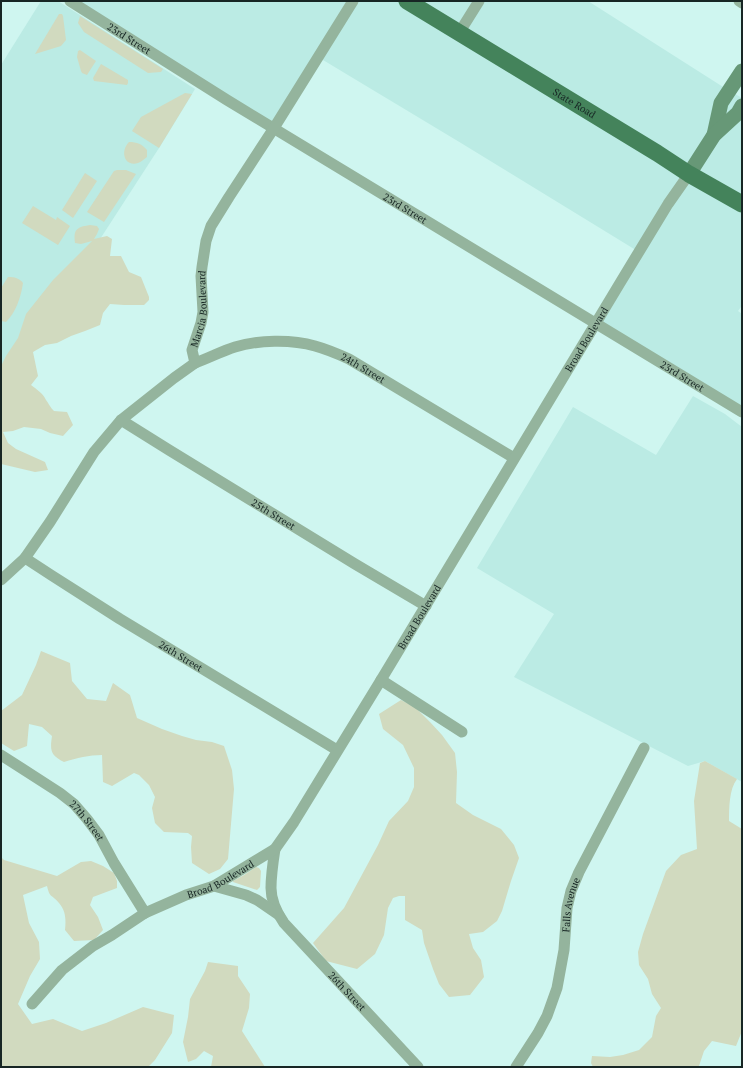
<svg xmlns="http://www.w3.org/2000/svg" width="743" height="1068" font-family="'PT Serif',serif">
	<rect width="100%" height="100%" fill="#cff6f0"/>
	<g fill="#bbebe4">
		<path d="M 41,1 L 58,1 L 195,89 L 159,148 L 1,392 L 1,65 Z"/>
		<path d="M 70,1 L 588,1 L 720,85 L 742,98 L 742,307 L 741,307 L 738,311 L 742,314 L 742,412 L 597,323 L 639,252 L 461,143 L 318,57 L 274,128 Z"/>
		<path d="M 693,396 L 725,414 L 742,427 L 742,782 L 705,761 L 688,766 L 514,677 L 554,614 L 477,568 L 573,407 L 656,455 Z"/>
	</g>
	<g fill="#d1dabf">
		<path d="M 59,14 L 62,14 L 63,16 L 66,40 L 61,46 L 35,54 Z"/>
		<path d="M 80,16 L 163,69 L 161,72 L 148,73 L 84,32 L 78,23 Z"/>
		<path d="M 80,50 L 96,61 L 87,75 L 82,73 L 81,71 L 77,57 L 78,51 Z"/>
		<path d="M 101,64 L 128,80 L 128,83 L 127,85 L 94,81 L 93,78 Z"/>
		<path d="M 185,93 L 192,94 L 159,148 L 132,131 L 141,117 Z"/>
		<path d="M 129,142 C 137,142 142,144 147,150 L 147,157 C 144,159 141,162 138,163 C 124,167 120,151 129,142 Z"/>
		<path d="M 117,170 L 126,170 L 136,174 L 104,222 L 87,212 L 114,171 Z"/>
		<path d="M 85,173 L 97,181 L 73,218 L 62,210 Z"/>
		<path d="M 33,206 L 56,220 L 57,217 L 70,226 L 58,245 L 22,223 Z"/>
		<path d="M 90,225 L 97,226 L 99,229 L 97,234 L 94,239 L 107,236 L 112,239 L 110,256 L 121,256 L 129,272 L 141,277 L 149,297 L 149,300 L 144,305 L 124,305 L 110,304 L 103,313 L 100,325 L 85,331 L 71,336 L 57,343 L 45,345 L 33,352 L 38,376 L 31,385 C 36,389 43,393 46,400 C 49,404 50,407 54,411 L 67,412 L 73,425 L 63,436 L 50,433 L 41,429 L 24,427 L 13,431 L 3,432 L 8,443 L 16,449 L 45,462 L 48,470 L 35,472 L 1,464 L 1,366 L 6,356 L 18,338 L 26,314 L 53,280 L 92,241 L 81,244 L 75,243 C 73,229 77,227 90,225 Z"/>
		<path d="M 8,277 C 15,277 19,278 23,283 C 21,297 16,312 6,322 L 1,321 L 1,288 Z"/>
		<path d="M 41,651 L 70,663 L 72,681 L 87,699 L 106,701 L 113,683 L 130,695 L 137,718 L 162,729 L 182,736 L 196,740 L 212,742 L 224,746 L 232,770 L 234,789 L 228,859 L 220,869 L 209,874 L 192,863 L 191,847 L 192,836 L 188,833 L 164,832 L 155,823 L 152,808 L 155,797 L 149,785 L 139,775 L 134,773 L 112,786 L 103,782 L 102,755 C 89,755 77,758 64,762 C 50,755 50,750 52,736 L 42,727 L 29,724 L 27,746 L 14,751 L 1,743 L 1,711 L 22,695 L 36,665 Z"/>
		<path d="M 401,700 L 415,707 L 430,722 L 442,735 L 455,753 L 457,772 L 456,803 L 473,815 L 501,829 L 514,845 L 519,858 L 511,881 L 502,911 L 497,921 L 483,932 L 469,934 L 473,948 L 481,960 L 484,977 L 470,995 L 449,997 L 439,984 L 433,969 L 424,943 L 422,930 L 405,920 L 405,896 L 399,896 L 393,898 L 388,908 L 384,935 L 375,954 L 357,969 L 326,961 L 313,943 L 344,908 L 378,845 L 389,821 L 408,801 L 414,787 L 414,768 L 403,745 L 383,729 L 379,714 Z"/>
		<path d="M 705,761 L 737,779 C 729,789 729,809 729,821 L 742,829 L 742,1031 L 736,1046 L 712,1041 L 704,1051 L 699,1066 L 692,1067 L 593,1067 L 591,1063 L 592,1056 L 610,1057 L 623,1055 L 639,1050 L 652,1037 L 656,1016 L 661,1008 L 652,994 L 648,979 L 639,965 L 638,952 L 643,934 L 666,871 L 681,855 L 697,849 L 694,801 L 700,763 Z"/>
		<path d="M 1,857 L 4,860 L 57,876 L 81,862 L 91,861 L 103,866 L 114,873 L 117,881 L 117,888 L 93,897 L 90,905 L 98,917 L 103,930 L 94,940 L 74,941 L 65,930 C 66,920 66,911 59,903 C 52,894 50,899 47,886 L 23,895 L 29,923 L 39,942 L 40,959 L 30,976 L 18,1004 L 32,1024 L 53,1019 L 82,1031 L 106,1023 L 143,1007 L 174,1015 L 172,1033 L 155,1060 L 148,1067 L 1,1067 Z"/>
		<path d="M 256,867 L 259,868 L 261,871 L 260,887 L 257,890 L 233,882 L 233,881 L 244,875 Z"/>
		<path d="M 208,962 L 238,966 L 238,976 L 250,994 L 249,1008 L 242,1031 L 265,1067 L 211,1067 L 213,1056 L 204,1051 L 196,1059 L 188,1062 L 183,1042 L 188,1017 L 190,999 L 205,971 Z"/>
	</g>
	<g fill="none" stroke-linecap="round" stroke-linejoin="round">
		<g stroke="#94b49d" stroke-width="11">
			<path id="s1" d="M 70,1 L 227,100 L 742,412"/>
			<path d="M 739,1 L 742,3"/>
			<path d="M 459,33 L 479,1"/>
			<path id="s2" d="M 195,363 C 209,358 222,351 235,347 C 258,340 291,339 315,346 C 326,349 338,354 349,359 L 514,458"/>
			<path id="s3" d="M 121,420 L 169,450 L 355,564 L 426,606"/>
			<path id="s4" d="M 25,558 L 51,575 L 120,619 L 337,750"/>
			<path id="s5" d="M 1,580 L 25,558 L 50,522 L 94,452 L 121,420 L 174,378 L 195,363 L 192,350 L 201,323 L 203,312 L 201,276 L 202,267 L 206,241 L 211,226 L 229,197 L 274,128 L 353,1"/>
			<path d="M 381,680 L 462,732"/>
			<path id="s6" d="M 1,755 L 60,793 L 74,804 L 87,819 L 99,835 L 114,863 L 145,913"/>
			<path id="s7" d="M 275,849 C 273,862 271,875 271,888 C 271,900 277,913 284,923 L 418,1067"/>
			<path d="M 214,886 L 246,895 L 257,900 L 279,915"/>
			<path id="s8" d="M 32,1004 L 62,970 L 93,946 L 112,935 L 145,913 L 186,895 L 214,886 L 275,849 L 294,822 L 381,680 L 620,283 L 668,204 L 689,174"/>
			<path id="s9" d="M 516,1067 L 538,1033 L 547,1016 L 557,988 L 564,950 L 567,908 L 571,891 L 579,872 L 644,748"/>
		</g>
		<g stroke="#679877" stroke-width="15">
			<path d="M 714,135 L 721,103 L 742,71"/>
			<path d="M 689,174 L 714,135 L 738,113 L 742,106"/>
		</g>
		<path stroke="#44835b" stroke-width="17" id="s10" d="M 407,1 L 657,153 L 689,174 L 742,204"/>
	</g>
	<g text-anchor="middle" dominant-baseline="central" stroke-width="3.5" stroke-linejoin="round" paint-order="stroke">
		<g font-size="10" fill="#172624" stroke="#fff">
			<text stroke="none"><textPath href="#s1" startOffset="70">23rd Street</textPath></text>
			<text stroke="none"><textPath href="#s10" startOffset="196">State Road</textPath></text>
			<text stroke="none"><textPath href="#s1" startOffset="394">23rd Street</textPath></text>
			<text stroke="none"><textPath href="#s5" startOffset="350">Marcia Boulevard</textPath></text>
			<text stroke="none"><textPath href="#s8" startOffset="889">Broad Boulevard</textPath></text>
			<text stroke="none"><textPath href="#s2" startOffset="177">24th Street</textPath></text>
			<text stroke="none"><textPath href="#s1" startOffset="718">23rd Street</textPath></text>
			<text stroke="none"><textPath href="#s3" startOffset="179">25th Street</textPath></text>
			<text stroke="none"><textPath href="#s8" startOffset="565">Broad Boulevard</textPath></text>
			<text stroke="none"><textPath href="#s4" startOffset="184">26th Street</textPath></text>
			<text stroke="none"><textPath href="#s6" startOffset="109">27th Street</textPath></text>
			<text stroke="none"><textPath href="#s8" startOffset="229">Broad Boulevard</textPath></text>
			<text stroke="none"><textPath href="#s9" startOffset="174">Falls Avenue</textPath></text>
			<text stroke="none"><textPath href="#s7" startOffset="170">26th Street</textPath></text>
		</g>
	</g>
	<rect width="743" height="1068" fill="none" stroke="#172624" stroke-width="4"/>
</svg>
